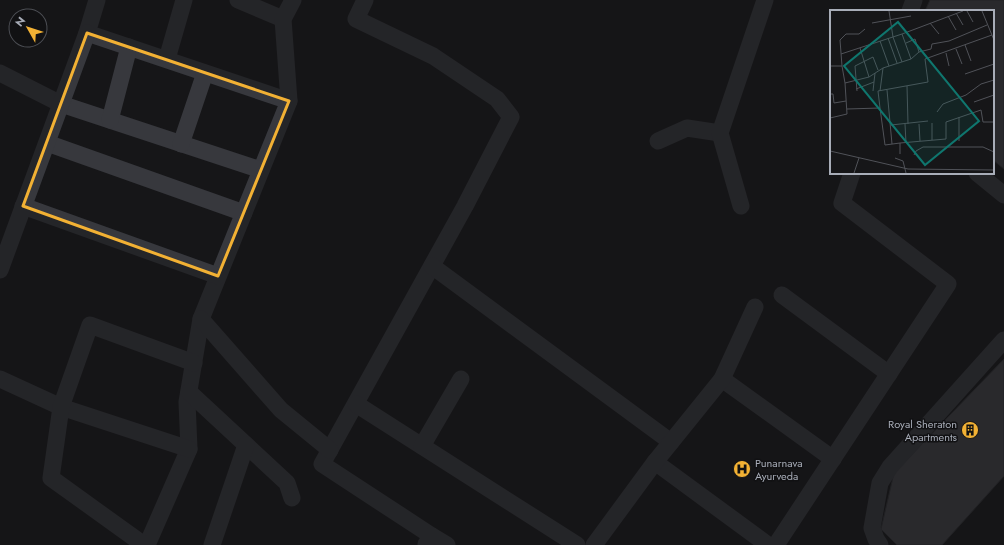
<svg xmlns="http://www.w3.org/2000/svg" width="1004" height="545" font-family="Jost,sans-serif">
	<rect width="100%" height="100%" fill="#161618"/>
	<g fill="#404145" stroke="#303034">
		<path d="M 930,0 L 1004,0 L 1004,169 L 993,160 L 993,11 L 925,11 Z"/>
		<path d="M 1004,359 L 1004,476 L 942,545 L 897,545 L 881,529 L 894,473 Z"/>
	</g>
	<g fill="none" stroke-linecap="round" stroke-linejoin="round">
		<g stroke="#37383d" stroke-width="17">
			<path d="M 97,0 L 87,33 L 289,101 L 201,319 L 187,402 L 189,449 L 147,545"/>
			<path d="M 238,0 L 283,19"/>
			<path d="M 365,0 L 356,19 L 433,56 L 497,99 L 511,117 L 465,206 L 322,464 L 432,536"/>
			<path d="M 910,11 L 914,0"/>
			<path d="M 167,59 L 184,0"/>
			<path d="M 0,73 L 61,104 L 261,170"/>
			<path d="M 289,101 L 283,19 L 293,0"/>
			<path d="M 110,120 L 129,47"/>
			<path d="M 658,141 L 687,128 L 720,133"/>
			<path d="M 47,143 L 244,213"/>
			<path d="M 181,144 L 205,73"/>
			<path d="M 977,173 L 1004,195"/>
			<path d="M 23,206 L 218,276"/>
			<path d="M 741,206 L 720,133 L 765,0"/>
			<path d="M 432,266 L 671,442"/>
			<path d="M 0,270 L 87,33"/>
			<path d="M 782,295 L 889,374"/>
			<path d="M 201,319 L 281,410 L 330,450"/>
			<path d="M 0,379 L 61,407 L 189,449"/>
			<path d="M 722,379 L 833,459"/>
			<path d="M 189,392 L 287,483 L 292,498"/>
			<path d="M 356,404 L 577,545"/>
			<path d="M 422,446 L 461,379"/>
			<path d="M 655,462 L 768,545"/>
			<path d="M 426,544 L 432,536 L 447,545"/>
			<path d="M 144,545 L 51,478 L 61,407 L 90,325 L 194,363"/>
			<path d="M 212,545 L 246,445"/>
			<path d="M 594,545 L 655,462 L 722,379 L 755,307"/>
			<path d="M 776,545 L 948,284 L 842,203 L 852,173"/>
			<path d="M 880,545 L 876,539 L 872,528 L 880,483 L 890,467 L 1004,340"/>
		</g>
	</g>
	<path d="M0 0H1004V545H0ZM 87,33 L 289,101 L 218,276 L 23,206 Z" fill="#161618" fill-opacity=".55" fill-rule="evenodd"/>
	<path fill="none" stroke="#f2b134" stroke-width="3" stroke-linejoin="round" d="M 87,33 L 289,101 L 218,276 L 23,206 Z"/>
	<defs>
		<g id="building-disc" transform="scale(0.9)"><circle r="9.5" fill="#f2b134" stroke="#111113"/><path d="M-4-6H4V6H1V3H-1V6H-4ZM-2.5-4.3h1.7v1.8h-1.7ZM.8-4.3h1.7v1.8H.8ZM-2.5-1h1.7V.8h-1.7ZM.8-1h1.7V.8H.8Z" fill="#111"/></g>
		<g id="hospital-disc" transform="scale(0.9)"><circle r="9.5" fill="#f2b134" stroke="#111113"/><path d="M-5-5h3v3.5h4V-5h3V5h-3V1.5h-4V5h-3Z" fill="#111"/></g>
	</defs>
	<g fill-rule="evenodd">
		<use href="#building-disc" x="970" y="430"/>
		<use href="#hospital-disc" x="742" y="469"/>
	</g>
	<g text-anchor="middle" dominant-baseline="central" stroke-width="3" stroke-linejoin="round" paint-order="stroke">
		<g font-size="11" fill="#a8adb8" stroke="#111113" text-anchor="end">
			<text x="957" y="424">Royal Sheraton<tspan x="957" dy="13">Apartments</tspan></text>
			<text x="755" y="463" text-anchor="start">Punarnava<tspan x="755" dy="13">Ayurveda</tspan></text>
		</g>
	</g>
	<g transform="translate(830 10)">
		<rect width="164" height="164" fill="#161618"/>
		<path fill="none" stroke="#505258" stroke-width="1" d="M 59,1 L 63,27 L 72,52M 137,1 L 143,12M 152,1 L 164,30M 126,3 L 133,15M 118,6 L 126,20M 42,13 L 81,6M 100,13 L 109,24M 58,28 L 67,53M 50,31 L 59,56M 76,33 L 85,29 L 89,42M 135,35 L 141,51M 30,38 L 39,67M 126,39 L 132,54M 116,43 L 119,56M 11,44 L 72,24M 81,49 L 89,42 L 101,39 L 102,34 L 119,31 L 157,15M 0,56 L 12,56 L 15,73M 12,56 L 10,30 L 16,24 L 29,24 L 35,19M 135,64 L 164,54M 77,76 L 78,114M 26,79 L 44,72M 57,80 L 62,134M 27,81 L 25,56 L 43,47 L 48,60M 43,81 L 45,63M 50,81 L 53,58M 0,84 L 3,84 L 4,93 L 16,91M 144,92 L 164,85M 50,98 L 48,81 L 98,72 L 95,49 L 162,25M 17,99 L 50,98 L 55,135 L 70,133 L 70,144M 107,102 L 113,94 L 136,85 L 151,74 L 164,70M 129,107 L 129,131M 0,108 L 17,104 L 15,73 L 39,67 L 53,58 L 81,49 L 72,24 L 133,1M 102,113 L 102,130M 75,114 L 76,133M 89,114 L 90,131M 61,115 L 98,111M 70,133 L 116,129 L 116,112 L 151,100 L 153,112 L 164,112M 0,141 L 78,159 L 164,160M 84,145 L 86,141 L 93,137 L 153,137 L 164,142M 65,148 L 73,151 L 76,163M 24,163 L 29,148"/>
		<path fill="#0f766e" fill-opacity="0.15" stroke="#0f766e" stroke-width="2" d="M 68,12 L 149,111 L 95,155 L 14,56 Z"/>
		<rect width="164" height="164" fill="none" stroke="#a8adb8" stroke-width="2"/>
	</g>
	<g transform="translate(28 28) rotate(309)"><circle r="19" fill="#111113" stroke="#4d4f55"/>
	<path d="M0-3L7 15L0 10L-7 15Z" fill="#f2b134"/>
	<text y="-6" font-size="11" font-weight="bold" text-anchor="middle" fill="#a8adb8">N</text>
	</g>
</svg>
